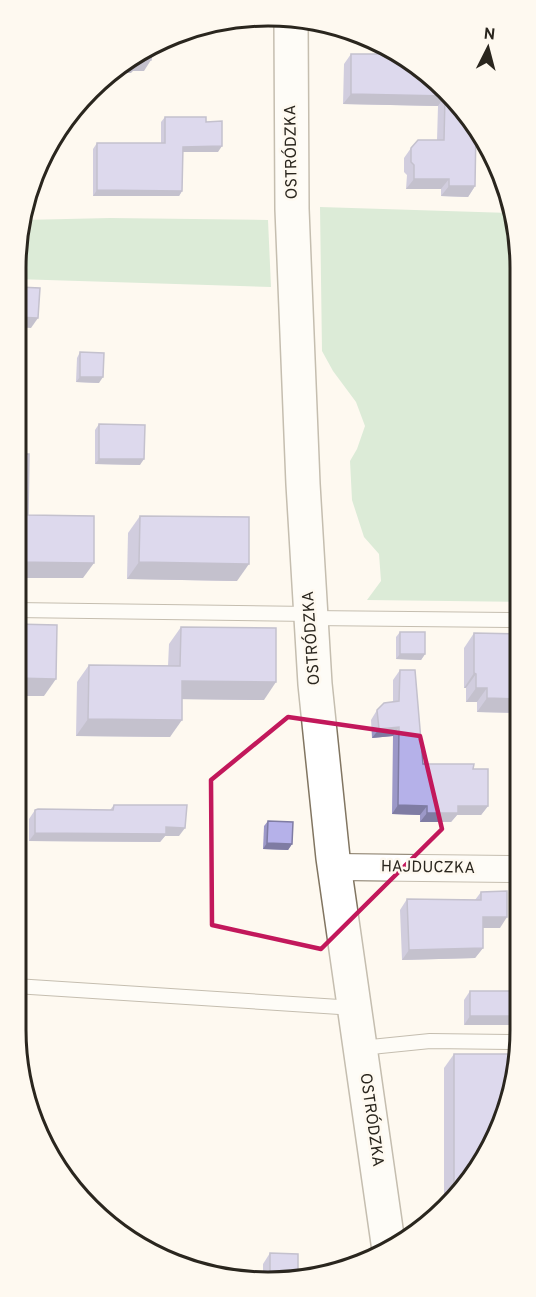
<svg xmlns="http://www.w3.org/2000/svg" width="536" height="1297" font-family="Overpass,sans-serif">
	<rect width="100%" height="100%" fill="#fef9f0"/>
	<g fill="#b4d9b9">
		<path d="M 320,207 L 512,213 L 519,235 L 520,602 L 367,600 L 381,581 L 379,554 L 364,537 L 352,500 L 350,461 L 357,449 L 365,426 L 356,402 L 333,371 L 322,351 Z"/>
		<path d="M 110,218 L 268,220 L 271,287 L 15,279 L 23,220 Z"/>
	</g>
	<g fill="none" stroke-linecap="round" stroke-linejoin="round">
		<g stroke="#817561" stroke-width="16">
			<g id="lane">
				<path d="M 15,610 L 310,614"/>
				<path d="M 310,618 L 520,620"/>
				<path d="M 15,986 L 355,1008"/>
				<path d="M 361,1048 L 430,1041 L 519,1042"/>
			</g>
		</g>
		<g stroke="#817561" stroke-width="28">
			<path id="street" d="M 335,867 L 521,869"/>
		</g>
		<g stroke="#817561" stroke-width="36">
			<path id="secondary" d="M 291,21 L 292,209 L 303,484 L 315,684 L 333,858 L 389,1250"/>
		</g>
		<path stroke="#9e9a91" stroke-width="4" stroke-dasharray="4.5 4.5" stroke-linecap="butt" d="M 320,27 L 344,28"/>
		<use href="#lane" stroke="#fff" stroke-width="14"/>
		<use href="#street" stroke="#fff" stroke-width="26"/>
		<use href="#secondary" stroke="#fff" stroke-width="33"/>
	</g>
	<g fill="#9c98c8">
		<path d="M 380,47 L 458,101 L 475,186 L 468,197 L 441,196 L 441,189 L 406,189 L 407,175 L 404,172 L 404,158 L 411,148 L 437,140 L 438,106 L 343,104 L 344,64 L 351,54 L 375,54 Z"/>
		<path d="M 165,117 L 206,122 L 218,152 L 183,152 L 182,191 L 179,196 L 93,196 L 93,149 L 97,143 L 161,143 L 161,122 Z"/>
		<path d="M 80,352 L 99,383 L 76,382 L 77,358 Z"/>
		<path d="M 99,424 L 140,465 L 95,464 L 95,430 Z"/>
		<path d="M 140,516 L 237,581 L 127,579 L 128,533 Z"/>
		<path d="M 181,627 L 264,700 L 182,699 L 170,737 L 76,736 L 77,682 L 89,665 L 168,666 L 169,644 Z"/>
		<path d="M 400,632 L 425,654 L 421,660 L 396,659 L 396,637 Z"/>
		<path d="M 474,633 L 520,642 L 520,713 L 477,712 L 477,702 L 466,702 L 466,688 L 464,688 L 464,648 Z"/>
		<path d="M 400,670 L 423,764 L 473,769 L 488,806 L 481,815 L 457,815 L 451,822 L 420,822 L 420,815 L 392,814 L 393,736 L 372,738 L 371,720 L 377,710 L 393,702 L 393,680 Z"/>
		<path d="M 114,805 L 179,836 L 165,836 L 160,842 L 29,841 L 29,819 L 35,810 L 110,810 Z"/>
		<path d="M 268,821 L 292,844 L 288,850 L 263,849 L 264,826 Z"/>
		<path d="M 481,892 L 500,928 L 483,928 L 483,948 L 475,958 L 402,960 L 400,910 L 407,899 L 475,900 Z"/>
		<path d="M 470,991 L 521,991 L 464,1025 L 464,1000 Z"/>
		<path d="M 454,1054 L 469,1183 L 444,1204 L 444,1068 Z"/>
		<path d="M 270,1253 L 298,1278 L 263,1279 L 263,1264 Z"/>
	</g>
	<g fill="#7f7ca3">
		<path d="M 138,60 L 151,60 L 144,71 L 133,71 L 131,73 L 115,73 L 128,62 Z"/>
		<path d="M 351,94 L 445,96 L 438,106 L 343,104 Z"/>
		<path d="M 78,101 L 82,102 L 78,107 L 74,107 Z"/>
		<path d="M 222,146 L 218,152 L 179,152 L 183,147 Z"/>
		<path d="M 414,179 L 449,179 L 441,189 L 406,189 Z"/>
		<path d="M 449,186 L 475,186 L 468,197 L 441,196 Z"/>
		<path d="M 97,190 L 182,191 L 179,196 L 93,196 Z"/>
		<path d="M 15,317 L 38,318 L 31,328 L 15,327 Z"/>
		<path d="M 80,377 L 103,377 L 99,383 L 76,382 Z"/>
		<path d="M 99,459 L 144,459 L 140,465 L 95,464 Z"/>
		<path d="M 15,562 L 94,563 L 83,578 L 15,578 Z"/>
		<path d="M 139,562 L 249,564 L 237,581 L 127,579 Z"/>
		<path d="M 400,654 L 425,654 L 421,660 L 396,659 Z"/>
		<path d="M 474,673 L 476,674 L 466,688 L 464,688 Z"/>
		<path d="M 15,678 L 56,679 L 44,696 L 15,696 Z"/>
		<path d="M 182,681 L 276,682 L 264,700 L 170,699 Z"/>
		<path d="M 476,688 L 487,688 L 477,702 L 466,702 Z"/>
		<path d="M 487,698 L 520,699 L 520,713 L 477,712 Z"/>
		<path d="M 88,719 L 182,720 L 170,737 L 76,736 Z"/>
		<path d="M 399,727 L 393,736 L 372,738 L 379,729 Z"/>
		<path d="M 398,805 L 427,806 L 420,815 L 392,814 Z"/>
		<path d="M 458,806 L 488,806 L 481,815 L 457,815 L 451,822 L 420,822 L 427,813 Z"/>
		<path d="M 166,827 L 185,828 L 179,836 L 165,836 L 160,842 L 29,841 L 35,833 Z"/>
		<path d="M 267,843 L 292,844 L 288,850 L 263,849 Z"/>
		<path d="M 483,917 L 507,917 L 500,928 L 476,928 Z"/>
		<path d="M 483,948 L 475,958 L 402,960 L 409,950 Z"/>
		<path d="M 470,1016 L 521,1016 L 521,1025 L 464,1025 Z"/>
	</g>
	<g fill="#b5b1e9" stroke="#7f7ca3" stroke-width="1.5">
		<path d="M 152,44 L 151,60 L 138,60 L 138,62 L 128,62 Z"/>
		<path d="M 380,47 L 387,47 L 408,57 L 458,101 L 476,128 L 475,186 L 449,186 L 449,179 L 414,179 L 414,165 L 411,162 L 411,148 L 418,140 L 444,140 L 445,96 L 351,94 L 351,54 L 380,54 Z"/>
		<path d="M 165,117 L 206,117 L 206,122 L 222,121 L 222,146 L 183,147 L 182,191 L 97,190 L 97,143 L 165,143 Z"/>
		<path d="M 15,273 L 19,273 L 18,287 L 40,288 L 38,318 L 15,317 Z"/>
		<path d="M 80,352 L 104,353 L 103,377 L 80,377 Z"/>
		<path d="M 99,424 L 145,425 L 144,459 L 99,459 Z"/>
		<path d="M 15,454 L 29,454 L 28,515 L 94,516 L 94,563 L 15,562 Z"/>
		<path d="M 140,516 L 249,517 L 249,564 L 139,562 Z"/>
		<path d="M 15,624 L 57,625 L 56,679 L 15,678 Z"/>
		<path d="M 181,627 L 276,628 L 276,682 L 182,681 L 182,720 L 88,719 L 89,665 L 180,666 Z"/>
		<rect x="400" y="632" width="25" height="22"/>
		<path d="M 474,633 L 517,634 L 517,642 L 520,642 L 520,699 L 487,698 L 487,688 L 476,688 L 476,674 L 474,673 Z"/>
		<path d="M 400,670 L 415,670 L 423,764 L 474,764 L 473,769 L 488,769 L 488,806 L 458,806 L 458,813 L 427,813 L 427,806 L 398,805 L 399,727 L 379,729 L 377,710 L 384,703 L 399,701 Z"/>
		<path d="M 114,805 L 187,805 L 185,828 L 166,827 L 166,834 L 35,833 L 35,810 L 38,809 L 113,810 Z"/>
		<path d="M 268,821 L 293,822 L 292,844 L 267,843 Z"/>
		<path d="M 507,891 L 507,917 L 483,917 L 483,948 L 409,950 L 407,899 L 481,900 L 481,892 Z"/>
		<rect x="470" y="991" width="51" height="25"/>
		<path d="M 454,1054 L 517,1054 L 508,1110 L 469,1183 L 454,1196 Z"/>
		<path d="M 270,1253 L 298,1254 L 298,1278 L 270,1279 Z"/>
		<path d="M 160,1255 L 181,1255 L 181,1262 Z"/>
	</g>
	<path d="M0 0H536V1297H0ZM 288,717 L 420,736 L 442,829 L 321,949 L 212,925 L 211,780 Z" fill="#fef9f0" fill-opacity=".55" fill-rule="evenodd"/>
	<path fill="none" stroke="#c2185b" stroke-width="4.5" stroke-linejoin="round" d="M 288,717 L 420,736 L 442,829 L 321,949 L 212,925 L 211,780 Z"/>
	<g text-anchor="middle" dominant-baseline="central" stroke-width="5" stroke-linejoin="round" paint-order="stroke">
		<g font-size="16" fill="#2a261e" stroke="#fef9f0">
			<text transform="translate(292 152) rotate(-91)">OSTRÓDZKA</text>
			<text transform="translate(312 638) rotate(-94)">OSTRÓDZKA</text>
			<text transform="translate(428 868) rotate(1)">HAJDUCZKA</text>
			<text transform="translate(371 1120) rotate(82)">OSTRÓDZKA</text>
		</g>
	</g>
	<path d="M0 0H536V1297H0ZM268 26H268A242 242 0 0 1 510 268V1030A242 242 0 0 1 268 1272H268A242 242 0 0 1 26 1030V268A242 242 0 0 1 268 26Z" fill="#fef9f0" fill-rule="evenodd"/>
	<path fill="none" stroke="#2a261e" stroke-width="3" d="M268 26H268A242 242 0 0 1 510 268V1030A242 242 0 0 1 268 1272H268A242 242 0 0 1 26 1030V268A242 242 0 0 1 268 26Z"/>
	<g transform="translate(488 48) rotate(6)" stroke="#fef9f0" stroke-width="4.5" paint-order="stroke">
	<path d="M0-4.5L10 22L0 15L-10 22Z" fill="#2a261e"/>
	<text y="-9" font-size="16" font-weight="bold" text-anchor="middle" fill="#2a261e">N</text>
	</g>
</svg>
